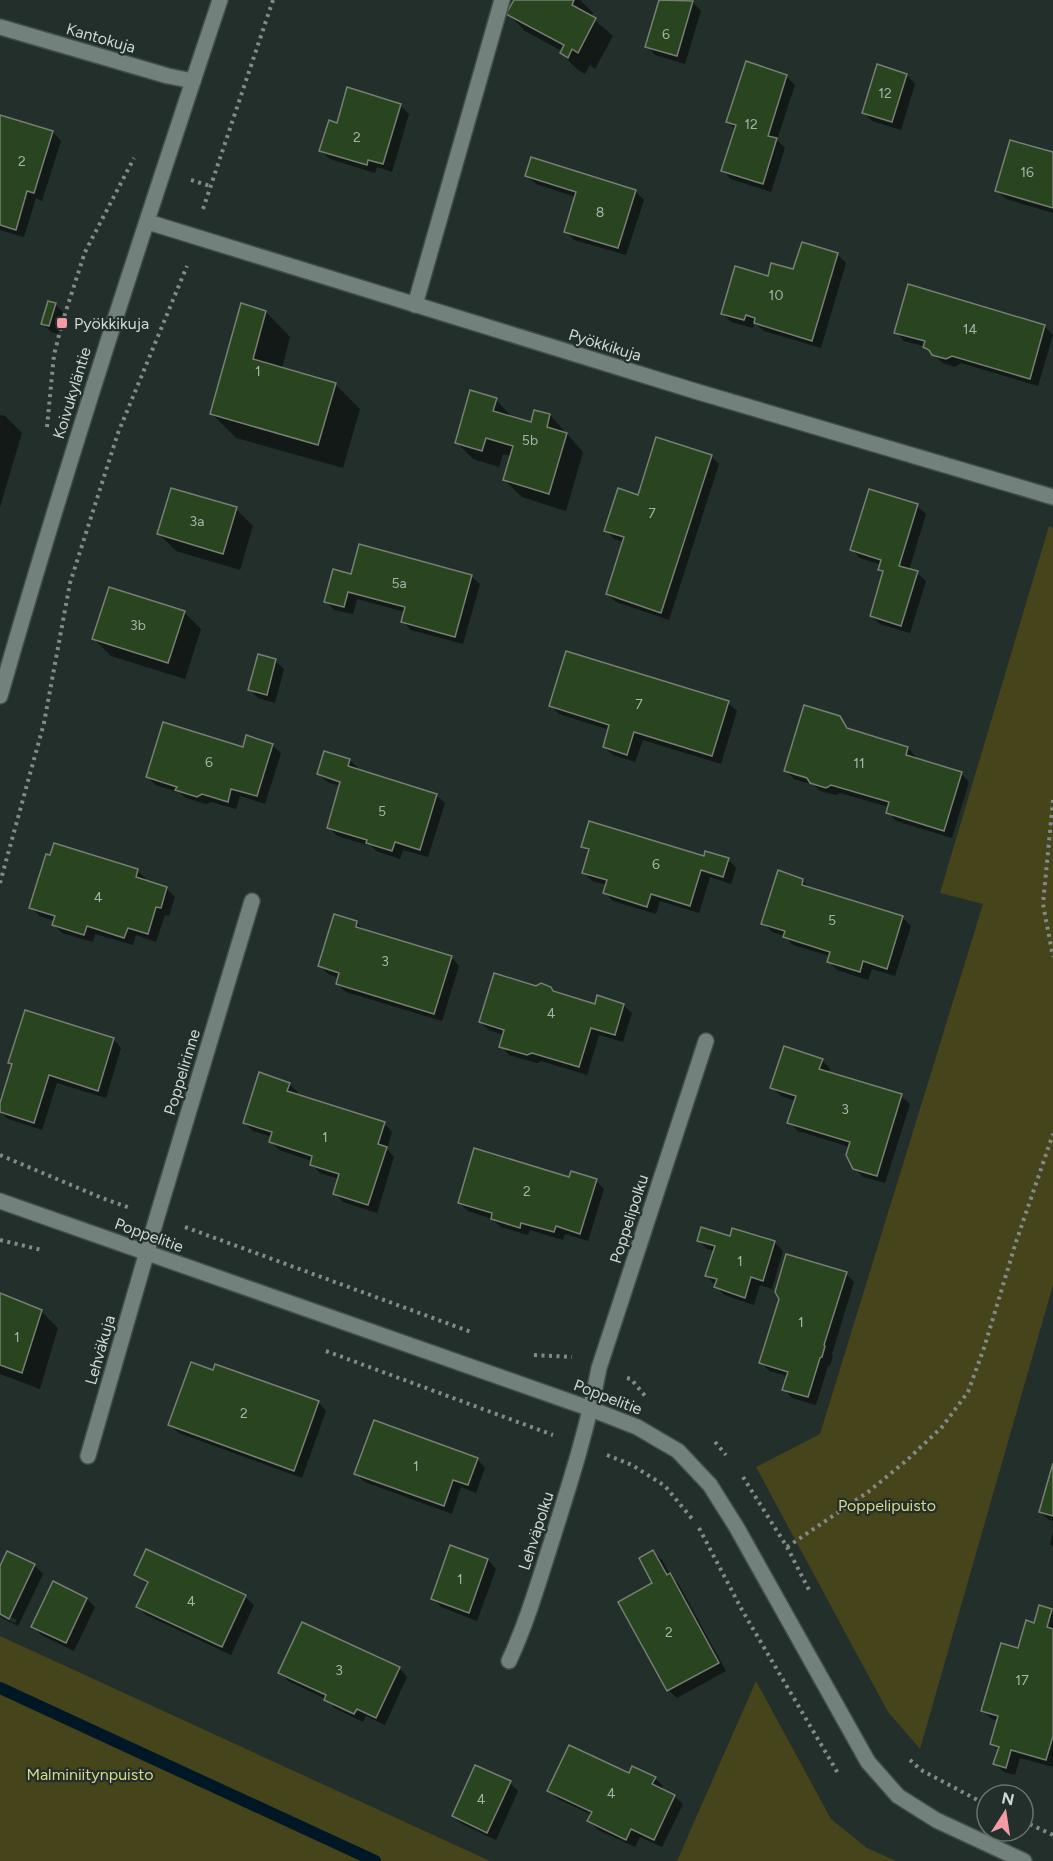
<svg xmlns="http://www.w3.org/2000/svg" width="1053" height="1861" font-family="Figtree,sans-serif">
	<rect width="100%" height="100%" fill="#222f2a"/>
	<g fill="#46441b">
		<path d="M 1049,526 L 1053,528 L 1053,1285 L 920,1749 L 888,1712 L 756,1467 L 820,1434 L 983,904 L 940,893 Z"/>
		<path d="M 0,1636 L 490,1861 L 0,1861 Z"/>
		<path d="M 756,1681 L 831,1819 L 867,1848 L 896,1861 L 677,1861 Z"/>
	</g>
	<g fill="#0007" fill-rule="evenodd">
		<path d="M 515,0 L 580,0 L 593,13 L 591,17 L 613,36 L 595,69 L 590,65 L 585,74 L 578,70 L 561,53 L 562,51 L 525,31 L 508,14 Z"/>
		<path d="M 660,0 L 685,0 L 693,2 L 701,11 L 685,64 L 655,55 L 647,46 Z"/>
		<path d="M 907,75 L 915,84 L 901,130 L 872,121 L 864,113 Z"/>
		<path d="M 786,76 L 795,85 L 777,140 L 785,148 L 771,192 L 731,179 L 723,171 L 736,130 L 728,122 Z"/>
		<path d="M 400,105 L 409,114 L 392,172 L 377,167 L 375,173 L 330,159 L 321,151 L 338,124 Z"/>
		<path d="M 0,118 L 53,132 L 61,141 L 42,201 L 36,198 L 24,237 L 0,230 Z"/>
		<path d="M 1053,154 L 1053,213 L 1006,199 L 997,191 Z"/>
		<path d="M 527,176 L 635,191 L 644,200 L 626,255 L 574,240 L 566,231 L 576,197 L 536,184 Z"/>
		<path d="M 837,254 L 846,263 L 821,348 L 764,331 L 754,322 L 753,328 L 731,322 L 723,314 L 769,277 L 794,271 Z"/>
		<path d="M 55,304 L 64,313 L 58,334 L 51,332 L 43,324 Z"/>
		<path d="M 242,305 L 266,312 L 290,337 L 282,369 L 335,384 L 360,409 L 343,468 L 236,438 L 211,413 Z"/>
		<path d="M 1045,327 L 1053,335 L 1038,386 L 961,363 L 955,367 L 943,363 L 923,346 L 904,341 L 896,332 Z"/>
		<path d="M 496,400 L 513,418 L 532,424 L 550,415 L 583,452 L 566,511 L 522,497 L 504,480 L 511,456 L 503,454 L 499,467 L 473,459 L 456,442 Z"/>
		<path d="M 0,415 L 5,416 L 22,433 L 0,507 Z"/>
		<path d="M 711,456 L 719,464 L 669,620 L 616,602 L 607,594 L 624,542 L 614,539 L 606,530 L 639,496 Z"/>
		<path d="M 917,506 L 926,514 L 909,570 L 917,573 L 926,581 L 910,633 L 880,624 L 871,616 L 884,574 L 879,570 L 881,565 L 860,558 L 852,550 Z"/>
		<path d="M 236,509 L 253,526 L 240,570 L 176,551 L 159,534 Z"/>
		<path d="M 352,576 L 471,576 L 480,584 L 463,644 L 411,630 L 402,621 L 405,612 L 357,599 L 353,614 L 334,610 L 326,601 Z"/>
		<path d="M 184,612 L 201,629 L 185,679 L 111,656 L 94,639 Z"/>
		<path d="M 567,653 L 728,703 L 737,711 L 721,764 L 643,740 L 635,762 L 613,755 L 604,747 L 610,730 L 559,714 L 551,706 Z"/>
		<path d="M 275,661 L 284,669 L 275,703 L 258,698 L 250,690 Z"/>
		<path d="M 840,717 L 851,731 L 908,748 L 916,757 L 915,759 L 961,773 L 969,782 L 952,838 L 896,821 L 888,812 L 889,807 L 840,793 L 836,795 L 820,791 L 814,785 L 794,779 L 785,770 ZM 793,772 L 815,779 L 814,781 L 793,775 Z"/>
		<path d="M 272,745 L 281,753 L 265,804 L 240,796 L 236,809 L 211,802 L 206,804 L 186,798 L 180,793 L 156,785 L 147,777 L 244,748 Z"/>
		<path d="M 349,760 L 358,768 L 357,770 L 436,795 L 445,803 L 428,857 L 403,850 L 400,859 L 376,851 L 371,846 L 337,836 L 328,827 L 340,786 L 327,782 L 319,774 Z"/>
		<path d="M 583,846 L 728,859 L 736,868 L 731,884 L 710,877 L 699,913 L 660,901 L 656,914 L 613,901 L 605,893 L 607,885 L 592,881 L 583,872 L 589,853 Z"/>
		<path d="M 137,871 L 146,879 L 145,881 L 166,888 L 175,897 L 169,916 L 165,915 L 156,942 L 136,935 L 133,945 L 95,934 L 93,942 L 62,933 L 54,925 L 55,921 L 40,916 L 31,908 Z"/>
		<path d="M 802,880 L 811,889 L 902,917 L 911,926 L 895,976 L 872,969 L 868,980 L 837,970 L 829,962 L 830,956 L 793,945 L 785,936 L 772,932 L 763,923 Z"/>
		<path d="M 356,922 L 365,931 L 451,957 L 459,966 L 442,1021 L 346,992 L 337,984 L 339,978 L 328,974 L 320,965 Z"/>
		<path d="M 550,988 L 556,994 L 596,1006 L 623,1005 L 632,1013 L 623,1042 L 599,1035 L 587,1075 L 541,1061 L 537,1063 L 509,1055 L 501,1046 L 504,1035 L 489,1030 L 480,1022 Z"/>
		<path d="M 113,1039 L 121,1048 L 106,1098 L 57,1083 L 42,1130 L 8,1119 L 0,1112 L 13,1066 L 10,1063 Z"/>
		<path d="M 822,1060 L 830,1069 L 829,1073 L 901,1096 L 910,1104 L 885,1183 L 863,1177 L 854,1168 L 850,1147 L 798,1131 L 789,1122 L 796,1101 L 781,1096 L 772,1088 Z"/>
		<path d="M 289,1084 L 298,1092 L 296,1096 L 384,1123 L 392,1132 L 387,1149 L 394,1157 L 377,1213 L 343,1202 L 335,1194 L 339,1179 L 320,1173 L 311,1164 L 312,1161 L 279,1150 L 270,1141 L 272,1137 L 253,1131 L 244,1123 Z"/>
		<path d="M 570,1179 L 596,1181 L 604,1189 L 588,1241 L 565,1234 L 563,1240 L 530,1230 L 528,1235 L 501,1227 L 492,1219 L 468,1211 L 459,1203 Z"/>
		<path d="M 733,1230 L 775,1243 L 783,1251 L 772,1289 L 760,1285 L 754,1305 L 724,1295 L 707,1276 L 715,1251 L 707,1249 L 699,1241 L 731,1238 Z"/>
		<path d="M 846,1274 L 854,1282 L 832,1354 L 833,1356 L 830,1365 L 828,1366 L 816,1405 L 792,1398 L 784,1389 L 788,1376 L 769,1371 L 761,1362 L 780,1299 Z"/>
		<path d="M 0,1295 L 41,1311 L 58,1328 L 40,1389 L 0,1374 Z"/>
		<path d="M 214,1372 L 318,1402 L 326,1411 L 302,1478 L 179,1433 L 170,1425 Z"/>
		<path d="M 477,1459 L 485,1468 L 476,1493 L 461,1487 L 452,1514 L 365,1482 L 356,1474 Z"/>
		<path d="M 1053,1469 L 1053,1521 L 1049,1520 L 1040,1512 Z"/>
		<path d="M 1053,1532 L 1053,1547 L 1050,1544 Z"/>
		<path d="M 147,1551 L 245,1597 L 254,1605 L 231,1655 L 146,1615 L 138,1607 L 148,1585 L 136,1575 Z"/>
		<path d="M 653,1552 L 662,1560 L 670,1575 L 678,1583 L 726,1671 L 677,1698 L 668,1690 L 654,1584 Z"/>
		<path d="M 488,1560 L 496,1569 L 477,1621 L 441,1607 L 433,1599 Z"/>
		<path d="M 34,1565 L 43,1574 L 18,1626 L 0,1617 L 0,1616 L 15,1623 L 17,1620 L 0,1612 L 0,1570 Z"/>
		<path d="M 87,1599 L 95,1607 L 74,1651 L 41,1635 L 33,1626 Z"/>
		<path d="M 1051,1610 L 1053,1612 L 1053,1767 L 1020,1758 L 1015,1775 L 1004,1772 L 995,1764 L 999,1751 L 992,1744 L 998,1721 L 992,1719 L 983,1711 L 1035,1625 Z"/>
		<path d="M 399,1668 L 407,1677 L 385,1725 L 366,1716 L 363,1722 L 334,1708 L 326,1699 L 288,1681 L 280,1672 Z"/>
		<path d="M 630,1775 L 655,1778 L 663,1786 L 662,1790 L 674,1796 L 683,1804 L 662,1847 L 640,1837 L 635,1847 L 598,1830 L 589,1821 L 592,1815 L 558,1799 L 549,1790 Z"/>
		<path d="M 510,1783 L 518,1791 L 496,1840 L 462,1824 L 453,1816 Z"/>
	</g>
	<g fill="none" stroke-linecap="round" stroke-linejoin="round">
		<path stroke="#001825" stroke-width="12" d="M 0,1688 L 375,1861"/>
	</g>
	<g fill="#29451f" stroke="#777f74" stroke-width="1.5">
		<path d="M 514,0 L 574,0 L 572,5 L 596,18 L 578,53 L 572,49 L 568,58 L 560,53 L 564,45 L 506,14 Z"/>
		<path d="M 659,0 L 693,1 L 677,56 L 645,47 Z"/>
		<path d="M 746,61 L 787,75 L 768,136 L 777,138 L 763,184 L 721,171 L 736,125 L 726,122 Z"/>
		<path d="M 877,64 L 907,74 L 892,122 L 862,113 Z"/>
		<path d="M 347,87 L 401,104 L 383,164 L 368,160 L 367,165 L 319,151 L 329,120 L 337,123 Z"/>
		<path d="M 0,115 L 53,131 L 34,193 L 27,191 L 16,230 L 0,225 Z"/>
		<path d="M 1010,140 L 1053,152 L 1053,208 L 995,191 Z"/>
		<path d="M 531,157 L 636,190 L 618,248 L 564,232 L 576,192 L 525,176 Z"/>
		<path d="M 802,242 L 838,253 L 812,341 L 754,323 L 755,318 L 746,315 L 744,320 L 721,314 L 735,266 L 768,276 L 771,263 L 793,269 Z"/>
		<path d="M 908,284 L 1045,325 L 1030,379 L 952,356 L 946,359 L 932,355 L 929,350 L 923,347 L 925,341 L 894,333 Z"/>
		<path d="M 48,301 L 56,303 L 49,326 L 41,324 Z"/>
		<path d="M 241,303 L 266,311 L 253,359 L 336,383 L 318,445 L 210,414 Z"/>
		<path d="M 470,390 L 497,398 L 493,411 L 531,422 L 534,410 L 550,414 L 547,427 L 567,433 L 549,494 L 503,480 L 513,446 L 486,438 L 482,451 L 455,443 Z"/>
		<path d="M 656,437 L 712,455 L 661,613 L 606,594 L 624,537 L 604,531 L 618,488 L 638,495 Z"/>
		<path d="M 171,488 L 237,507 L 223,554 L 157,534 Z"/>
		<path d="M 869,489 L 918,504 L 899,566 L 918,571 L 901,626 L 870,616 L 883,571 L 878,570 L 881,560 L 850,550 Z"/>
		<path d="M 359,544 L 472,575 L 455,637 L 401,622 L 405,607 L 348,592 L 344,607 L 324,602 L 333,569 L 351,574 Z"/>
		<path d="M 109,587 L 185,611 L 168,663 L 92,639 Z"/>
		<path d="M 566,651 L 729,701 L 712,756 L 634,732 L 627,755 L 603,747 L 609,725 L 549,706 Z"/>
		<path d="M 258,654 L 276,659 L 267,695 L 248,690 Z"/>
		<path d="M 804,705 L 840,716 L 847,728 L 908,747 L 906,755 L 962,772 L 944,831 L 886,813 L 889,802 L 831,785 L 826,788 L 810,783 L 807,778 L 784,771 Z"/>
		<path d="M 163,722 L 243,747 L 246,735 L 273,744 L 257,796 L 231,789 L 228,802 L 202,794 L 197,797 L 175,790 L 177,787 L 146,777 Z"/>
		<path d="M 324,751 L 350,759 L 348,766 L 437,794 L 420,850 L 395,842 L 392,851 L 366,843 L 367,840 L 327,828 L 340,782 L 317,774 Z"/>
		<path d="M 589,821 L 704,856 L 705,851 L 729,858 L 723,877 L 701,870 L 690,906 L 651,894 L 647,907 L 603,893 L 607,880 L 582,873 L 589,849 L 581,847 Z"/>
		<path d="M 54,843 L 138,869 L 136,877 L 167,887 L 161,908 L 156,907 L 148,934 L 128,928 L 124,938 L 87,926 L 84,935 L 52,925 L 55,916 L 29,908 L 46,854 L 50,855 Z"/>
		<path d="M 778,870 L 803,879 L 802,885 L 903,916 L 887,969 L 863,961 L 860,972 L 827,962 L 830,952 L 783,937 L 785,931 L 761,924 Z"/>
		<path d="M 334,914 L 357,921 L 356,927 L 452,956 L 434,1014 L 336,984 L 339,973 L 318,966 Z"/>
		<path d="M 494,973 L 536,986 L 541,983 L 551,987 L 553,991 L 595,1004 L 597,995 L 624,1004 L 615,1035 L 591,1028 L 579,1067 L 532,1053 L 527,1055 L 499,1047 L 504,1030 L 479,1022 Z"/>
		<path d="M 25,1010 L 114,1038 L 98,1091 L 49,1075 L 34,1123 L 0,1112 L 0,1103 L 12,1064 L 8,1063 Z"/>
		<path d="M 784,1046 L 823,1059 L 819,1069 L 902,1094 L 877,1176 L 853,1169 L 846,1155 L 850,1142 L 787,1123 L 796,1096 L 770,1088 Z"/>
		<path d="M 259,1072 L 290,1083 L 287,1091 L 385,1122 L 378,1144 L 387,1147 L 368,1205 L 333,1194 L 339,1174 L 310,1165 L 312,1156 L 269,1142 L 272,1132 L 243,1123 Z"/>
		<path d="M 474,1148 L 569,1177 L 571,1171 L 597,1179 L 580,1234 L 556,1226 L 554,1232 L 521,1223 L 520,1228 L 491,1219 L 492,1213 L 458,1203 Z"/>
		<path d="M 701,1227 L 730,1236 L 732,1228 L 775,1241 L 763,1281 L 751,1277 L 745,1298 L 714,1287 L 717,1279 L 705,1276 L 715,1246 L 697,1241 Z"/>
		<path d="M 786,1254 L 847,1272 L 824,1345 L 825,1346 L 822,1357 L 820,1358 L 808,1397 L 782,1390 L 788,1372 L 759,1363 L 779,1299 L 775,1292 Z"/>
		<path d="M 0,1293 L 42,1310 L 22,1373 L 0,1365 Z"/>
		<path d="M 191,1362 L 213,1370 L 215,1364 L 319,1401 L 294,1471 L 168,1425 Z"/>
		<path d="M 374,1420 L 478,1458 L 468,1485 L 453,1480 L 444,1506 L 354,1474 Z"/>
		<path d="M 1053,1463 L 1053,1516 L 1039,1512 Z"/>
		<path d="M 450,1545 L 488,1559 L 469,1613 L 431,1599 Z"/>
		<path d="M 146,1549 L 246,1595 L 222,1647 L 136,1607 L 148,1582 L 134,1575 Z"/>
		<path d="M 653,1550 L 667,1575 L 670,1573 L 719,1663 L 667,1691 L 618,1602 L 652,1583 L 639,1558 Z"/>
		<path d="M 7,1551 L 35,1564 L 9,1619 L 0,1614 L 0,1566 Z"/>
		<path d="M 53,1581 L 87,1598 L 66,1643 L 31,1627 Z"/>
		<path d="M 1039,1605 L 1052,1609 L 1047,1627 L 1053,1629 L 1053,1736 L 1046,1760 L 1011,1750 L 1006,1768 L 993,1764 L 999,1747 L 990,1744 L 998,1716 L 981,1711 L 1001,1643 L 1018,1648 L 1026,1620 L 1034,1623 Z"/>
		<path d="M 302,1622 L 400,1667 L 376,1718 L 357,1709 L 354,1714 L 324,1700 L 326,1695 L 278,1673 Z"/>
		<path d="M 569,1745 L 629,1773 L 632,1766 L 656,1777 L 652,1784 L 675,1795 L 654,1840 L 631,1829 L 626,1840 L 587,1821 L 592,1812 L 547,1791 Z"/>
		<path d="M 475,1765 L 511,1781 L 487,1833 L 452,1816 Z"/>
	</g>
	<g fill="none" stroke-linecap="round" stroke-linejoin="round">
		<g stroke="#424d49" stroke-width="18">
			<path id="lane" d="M 415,305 L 502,0"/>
		</g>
		<g stroke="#424d49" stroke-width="18">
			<g id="street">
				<path d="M 0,27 L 168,76 L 193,81"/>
				<path d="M 148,222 L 695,391 L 1053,497"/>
				<path d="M 0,1201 L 591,1409 L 637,1427 L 678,1451 L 710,1485 L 737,1528 L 868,1762 L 898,1796 L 936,1820 L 1024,1861"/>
				<path d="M 88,1456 L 157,1217 L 252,901"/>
				<path d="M 509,1661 C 527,1622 539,1581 552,1540 C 570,1483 588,1427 599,1368 L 706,1041"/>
			</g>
		</g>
		<g stroke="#424d49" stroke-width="18">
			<path id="secondary" d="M 0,696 C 67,462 143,231 220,0"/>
		</g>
		<g stroke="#818c88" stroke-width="4" stroke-dasharray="3 4.5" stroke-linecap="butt">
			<path d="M 191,180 L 210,186"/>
			<path d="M 203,209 L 273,0"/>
			<path d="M 47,427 L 54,355 L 62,323 L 85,252 L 134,158"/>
			<path d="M 1053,800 L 1043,904 L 1053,957"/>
			<path d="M 0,883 L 44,723 L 70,583 L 118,433 L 187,266"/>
			<path d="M 0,1155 L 102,1198 L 130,1208"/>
			<path d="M 185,1227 L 471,1332"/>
			<path d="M 0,1240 L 42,1250"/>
			<path d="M 326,1351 L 553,1435"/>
			<path d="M 534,1355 L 572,1357"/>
			<path d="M 627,1378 L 631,1379 L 646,1397"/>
			<path d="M 715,1442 L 726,1455"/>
			<path d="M 607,1455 L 632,1465 L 665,1486 L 693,1520"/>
			<path d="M 743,1477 L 787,1547 L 809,1590"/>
			<path d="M 699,1528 L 742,1610 L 839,1775"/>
			<path d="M 787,1547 L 868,1492 L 906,1461 L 942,1427 L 968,1392 L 984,1348 L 1016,1242 L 1053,1134"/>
			<path d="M 910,1760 L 921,1770 L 987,1805"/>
			<path d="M 1023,1821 L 1053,1835"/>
		</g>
		<use href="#lane" stroke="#72817b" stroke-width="15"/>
		<use href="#street" stroke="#72817b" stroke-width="15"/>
		<use href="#secondary" stroke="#72817b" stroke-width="15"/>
	</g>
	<rect fill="#f49aa4" stroke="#222f2a" stroke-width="2" x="56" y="317" width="12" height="12" rx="3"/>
	<g text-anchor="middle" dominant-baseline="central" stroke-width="4.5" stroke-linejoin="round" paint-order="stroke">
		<g font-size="14" fill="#a6b3a8">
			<text x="666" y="34">6</text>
			<text x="885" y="93">12</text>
			<text x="751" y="124">12</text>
			<text x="357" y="137">2</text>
			<text x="22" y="161">2</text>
			<text x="1027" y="172">16</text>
			<text x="600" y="212">8</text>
			<text x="776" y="295">10</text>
			<text x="970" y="329">14</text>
			<text x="258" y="371">1</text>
			<text x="530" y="440">5b</text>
			<text x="652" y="513">7</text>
			<text x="197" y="521">3a</text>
			<text x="399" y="583">5a</text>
			<text x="138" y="625">3b</text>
			<text x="639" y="704">7</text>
			<text x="209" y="762">6</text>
			<text x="859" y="763">11</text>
			<text x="382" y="811">5</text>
			<text x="656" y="864">6</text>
			<text x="98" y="897">4</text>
			<text x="832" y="920">5</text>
			<text x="385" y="961">3</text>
			<text x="551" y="1013">4</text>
			<text x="845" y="1109">3</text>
			<text x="325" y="1137">1</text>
			<text x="527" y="1191">2</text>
			<text x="740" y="1261">1</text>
			<text x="801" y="1322">1</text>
			<text x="17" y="1337">1</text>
			<text x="244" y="1413">2</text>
			<text x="416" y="1466">1</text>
			<text x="460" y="1579">1</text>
			<text x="191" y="1601">4</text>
			<text x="669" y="1632">2</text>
			<text x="339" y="1670">3</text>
			<text x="1022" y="1680">17</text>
			<text x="611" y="1793">4</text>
			<text x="481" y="1799">4</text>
		</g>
		<g font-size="16" fill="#d0d8d5" stroke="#222f2a">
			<text transform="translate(101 38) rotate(16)">Kantokuja</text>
			<text transform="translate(605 345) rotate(17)">Pyökkikuja</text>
			<text transform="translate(72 393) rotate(-73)">Koivukyläntie</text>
			<text transform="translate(182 1072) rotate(-73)">Poppelirinne</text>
			<text transform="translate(629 1219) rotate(-72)">Poppelipolku</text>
			<text transform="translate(149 1235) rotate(20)">Poppelitie</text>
			<text transform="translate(100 1350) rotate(-74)">Lehväkuja</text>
			<text transform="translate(608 1397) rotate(21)">Poppelitie</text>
			<text transform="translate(536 1531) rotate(-72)">Lehväpolku</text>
		</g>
		<g font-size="16" fill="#d0d8d5" stroke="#222f2a" text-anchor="start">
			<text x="74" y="323">Pyökkikuja</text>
		</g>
		<g font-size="16" fill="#dad789" stroke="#222f2a">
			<text x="887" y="1505">Poppelipuisto</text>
			<text x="90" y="1774">Malminiitynpuisto</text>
		</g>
	</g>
	<g transform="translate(1005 1813) rotate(12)"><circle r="28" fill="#222f2a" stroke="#68736e" stroke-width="1.5"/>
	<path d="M0-4.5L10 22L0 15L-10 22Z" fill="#f49aa4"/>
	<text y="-9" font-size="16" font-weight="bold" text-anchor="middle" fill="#d0d8d5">N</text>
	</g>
</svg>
